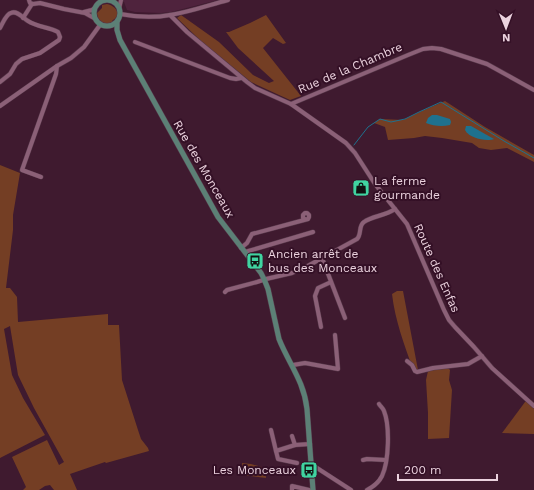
<svg xmlns="http://www.w3.org/2000/svg" width="534" height="490" font-family="'Work Sans',sans-serif">
	<rect width="100%" height="100%" fill="#3f1a2f"/>
	<path fill="#4f233d" d="M 121,0 L 218,0 L 171,12 L 161,13 L 135,12 L 127,10 L 124,2 Z"/>
	<g fill="#743e24">
		<path d="M 107,4 C 112,5 119,9 117,16 C 116,18 113,20 112,21 L 112,23 C 103,25 98,21 97,13 L 102,8 L 102,5 Z"/>
		<path d="M 181,15 L 219,42 L 253,75 L 269,83 L 274,81 L 238,48 L 226,32 L 229,32 L 250,23 L 266,15 L 286,43 L 283,44 L 273,38 L 263,48 L 301,96 L 290,100 L 251,82 L 201,41 L 177,18 Z"/>
		<path d="M 445,101 L 485,127 L 534,155 L 534,162 L 507,148 L 491,150 L 479,148 L 472,143 L 442,138 L 425,136 L 414,138 L 388,140 L 385,127 L 374,123 L 380,119 L 403,120 L 424,110 Z"/>
		<path d="M 0,165 L 20,173 L 13,215 L 13,230 L 6,288 L 10,288 L 17,297 L 18,322 L 108,314 L 108,325 L 119,325 L 122,380 L 138,430 L 141,439 L 148,448 L 149,451 L 106,463 L 105,462 L 70,474 L 77,490 L 54,490 L 50,485 L 45,486 L 39,490 L 23,490 L 26,487 L 12,457 L 47,440 L 59,465 L 64,462 L 34,408 L 18,375 L 10,326 L 4,329 L 12,375 L 23,398 L 45,435 L 0,458 Z"/>
		<path d="M 397,291 L 403,291 L 418,370 L 413,369 C 404,344 395,320 392,294 Z"/>
		<path d="M 448,368 L 450,370 L 449,380 L 452,390 L 449,438 L 428,439 L 428,413 L 426,380 L 428,371 L 436,369 Z"/>
		<path d="M 531,400 L 534,403 L 534,434 L 502,433 L 525,402 Z"/>
		<path d="M 242,463 L 251,464 L 265,468 L 266,478 L 243,475 Z"/>
	</g>
	<g fill="#1e718e">
		<path d="M 432,115 L 437,115 L 450,119 L 451,122 L 450,125 C 442,127 433,126 426,123 L 428,118 Z"/>
		<path d="M 466,126 L 471,126 L 494,139 C 486,142 469,138 465,130 Z"/>
	</g>
	<g fill="none" stroke-linecap="round" stroke-linejoin="round">
		<path stroke="#1e718e" stroke-width="1" d="M 354,145 L 368,127 L 380,119 L 391,122 L 405,119 L 419,112 L 441,102 L 504,141 L 534,158"/>
		<g stroke="#58394b" stroke-width="5">
			<g id="minor">
				<path d="M 29,0 L 30,3 L 33,4 L 40,3 L 64,9 L 85,13 L 94,18"/>
				<path d="M 111,1 L 113,0"/>
				<path d="M 119,9 L 121,0"/>
				<path d="M 84,12 L 92,10 L 95,8"/>
				<path d="M 120,14 C 136,17 154,18 170,15 C 190,12 209,5 228,0"/>
				<path d="M 170,15 L 187,32 L 247,82 L 255,88 L 291,104 L 346,143 L 355,153 L 375,184 L 407,224 L 444,310 L 449,320 L 455,327 L 474,347 L 492,368 L 534,406"/>
				<path d="M 23,18 L 32,4"/>
				<path d="M 0,28 C 3,23 6,14 11,13 C 17,10 23,18 28,21 C 37,27 49,27 58,32 L 60,37 L 59,40 L 40,53 L 22,59 L 16,64 L 10,74 L 0,82"/>
				<path d="M 135,42 L 230,78 L 236,79 L 241,78"/>
				<path d="M 291,104 L 408,55 L 423,49 L 432,48 L 441,49 L 487,64 L 534,90"/>
				<path d="M 0,106 L 57,66 L 71,58 L 84,47 L 100,25"/>
				<path d="M 41,177 L 22,170 L 56,74 L 57,66"/>
				<path d="M 241,248 L 247,243 L 252,234 L 308,219 L 309,217 L 309,215 L 307,213 L 305,213 L 303,215 L 303,218 L 305,219"/>
				<path d="M 245,252 L 313,232"/>
				<path d="M 322,258 L 345,318"/>
				<path d="M 225,292 L 227,290 L 257,282 L 266,279 L 292,273 L 304,268 L 357,239 C 362,234 358,226 364,222 C 372,216 385,216 395,209"/>
				<path d="M 321,327 L 315,296 L 318,288 L 331,282"/>
				<path d="M 407,361 L 412,365 L 415,371 L 417,372 L 433,368 L 468,364 L 482,356"/>
				<path d="M 293,365 L 305,363 L 338,369 L 335,335"/>
				<path d="M 271,430 L 276,451 L 295,445 L 310,444"/>
				<path d="M 292,436 L 295,445"/>
				<path d="M 276,451 L 278,459 L 297,463"/>
				<path d="M 363,460 L 367,459 L 386,460"/>
				<path d="M 312,467 L 317,468 L 351,490"/>
				<path d="M 292,490 L 292,486 L 309,490"/>
				<path d="M 367,490 C 373,487 379,482 382,476 C 389,461 390,426 384,411 C 383,408 381,407 379,404"/>
			</g>
		</g>
		<g stroke="#58394b" stroke-width="6">
			<g id="major">
				<circle cx="107" cy="13" r="13"/>
				<path d="M 117,22 L 117,30 L 120,40 L 218,217 L 261,273 L 264,279 L 268,289 L 279,339 C 289,364 304,381 307,409 L 313,490"/>
			</g>
		</g>
		<use href="#minor" stroke="#8b6077" stroke-width="4"/>
		<use href="#major" stroke="#5c8076" stroke-width="5"/>
	</g>
	<defs>
		<g id="shop-square" transform="scale(0.9)"><rect x="-9" y="-9" width="18" height="18" rx="4" fill="#40d4a1" stroke="#341026"/><path d="M-5-2.5h2.3a2.7 3.5 0 0 1 5.4 0H5L5.5 6h-11ZM-1.5-2.5h3a1.5 2.3 0 0 0-3 0Z" fill="#111"/></g>
		<g id="bus-square" transform="scale(0.9)"><rect x="-9" y="-9" width="18" height="18" rx="4" fill="#40d4a1" stroke="#341026"/><path d="M-5-6H5V4H4V6H2V4H-2V6H-4V4H-5ZM-3.5-4V0h7V-4ZM-3.5 1.2v1.5H-2V1.2ZM2 1.2v1.5H3.5V1.2Z" fill="#111"/></g>
	</defs>
	<g fill-rule="evenodd">
		<use href="#shop-square" x="361" y="188"/>
		<use href="#bus-square" x="255" y="261"/>
		<use href="#bus-square" x="309" y="470"/>
	</g>
	<g text-anchor="middle" dominant-baseline="central" stroke-width="4" stroke-linejoin="round" paint-order="stroke">
		<g font-size="12" fill="#ebd2de" stroke="#341026">
			<text transform="translate(350 68) rotate(-23)">Rue de la Chambre</text>
			<text transform="translate(204 169) rotate(60)">Rue des Monceaux</text>
			<text transform="translate(437 268) rotate(66)">Route des Enfas</text>
		</g>
		<g font-size="12" fill="#ebd2de" stroke="#341026" text-anchor="start">
			<text x="374" y="181">La ferme<tspan x="374" dy="14">gourmande</tspan></text>
			<text x="268" y="254">Ancien arrêt de<tspan x="268" dy="14">bus des Monceaux</tspan></text>
			<text x="296" y="470" text-anchor="end">Les Monceaux</text>
		</g>
	</g>
	<g transform="translate(506 28) rotate(179)" stroke="#341026" stroke-width="3" paint-order="stroke">
	<path d="M0-3L7 15L0 10L-7 15Z" fill="#ebd2de"/>
	<text y="-6" font-size="11" font-weight="bold" text-anchor="middle" fill="#ebd2de">N</text>
	</g>
	<path d="M398 474v6h99v-6" fill="none" stroke="#ebd2de" stroke-width="2"/>
	<text x="404" y="474" font-size="12" fill="#ebd2de" stroke="#341026" stroke-width="3" paint-order="stroke">200 m</text>
</svg>
